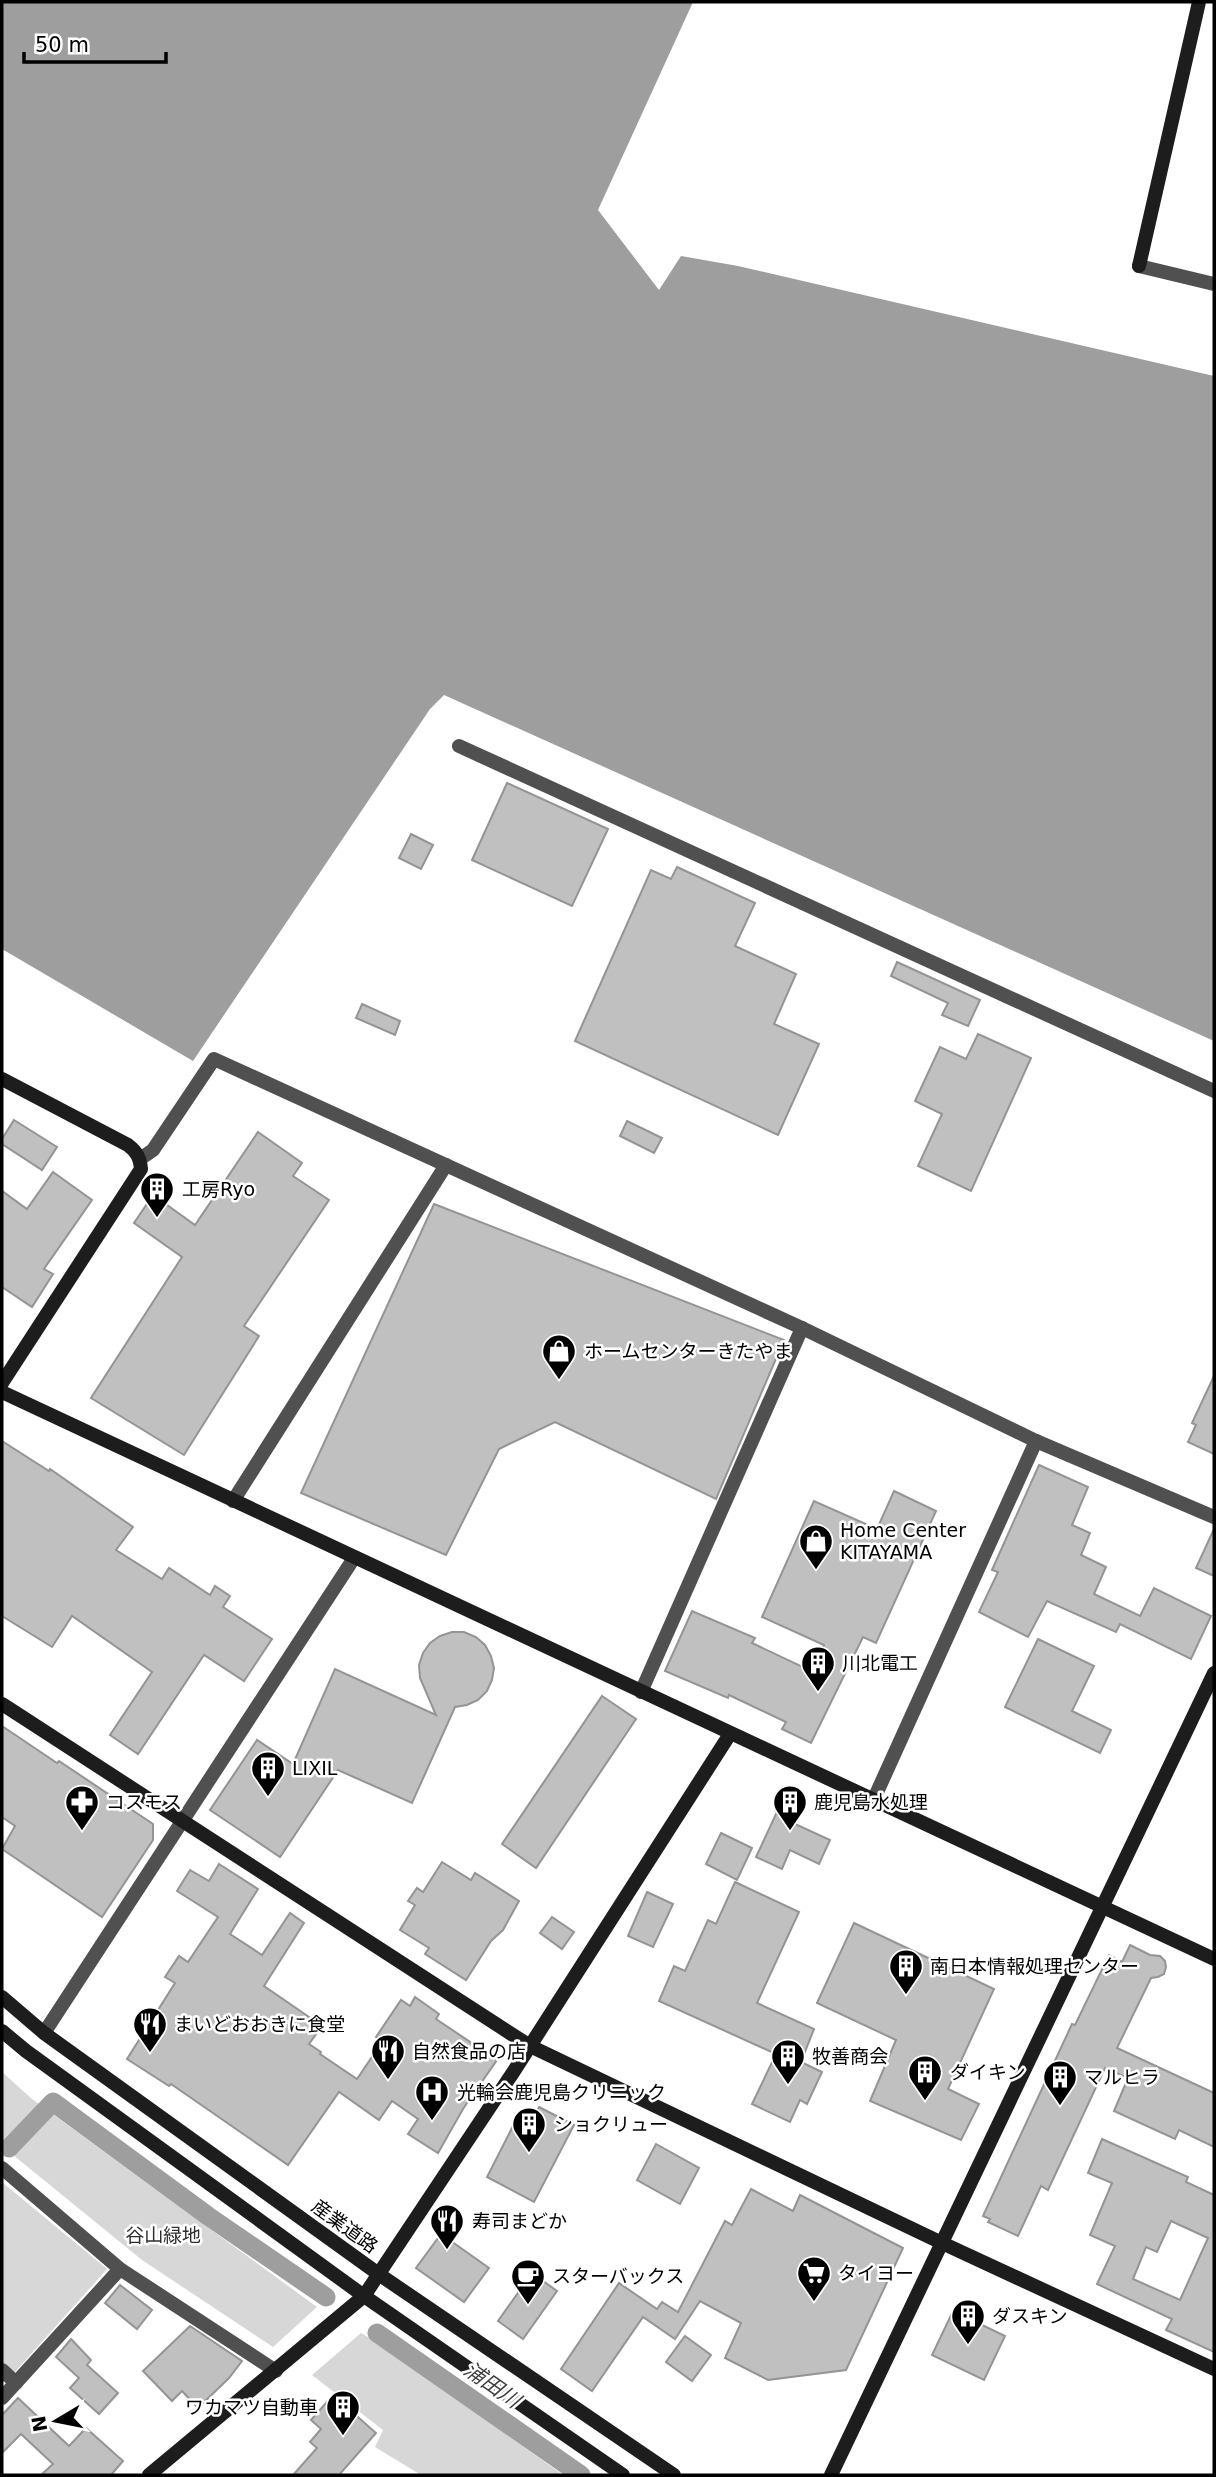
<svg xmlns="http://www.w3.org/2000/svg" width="1216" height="2477" font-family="'DejaVu Sans','Noto Sans JP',sans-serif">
	<rect width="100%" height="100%" fill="#fff"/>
	<g fill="#d7d7d7">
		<path d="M 2,2072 L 32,2099 L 317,2307 L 273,2347 L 142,2260 L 2,2146 Z"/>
		<path d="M 2,2182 L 107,2269 L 14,2373 L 2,2362 Z"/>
		<path d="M 361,2333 L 382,2345 L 563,2475 L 421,2475 L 375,2447 L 383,2430 L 312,2375 Z"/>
	</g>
	<path fill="#9e9e9e" d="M 2,2 L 693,2 L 598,210 L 659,290 L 681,256 L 738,266 L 1214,376 L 1214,1041 L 444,695 L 430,709 L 193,1061 L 2,949 Z"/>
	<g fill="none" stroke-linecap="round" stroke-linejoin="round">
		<g stroke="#9e9e9e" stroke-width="19">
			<path d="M 9,2148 L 53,2102 L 208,2216 L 326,2297"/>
			<path d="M 377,2333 L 581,2475"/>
		</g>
	</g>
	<g fill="#c0c0c0" stroke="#949494" stroke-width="2" fill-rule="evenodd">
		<path d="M 507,783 L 608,829 L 572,906 L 472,860 Z"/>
		<path d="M 411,834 L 433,845 L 421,869 L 399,858 Z"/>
		<path d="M 677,867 L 755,903 L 735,946 L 796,974 L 774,1024 L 819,1044 L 778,1135 L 575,1041 L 651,870 L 671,879 Z"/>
		<path d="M 897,962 L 980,1000 L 968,1026 L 942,1015 L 948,1003 L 891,976 Z"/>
		<path d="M 362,1004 L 400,1021 L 395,1035 L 356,1018 Z"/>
		<path d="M 978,1034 L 1031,1058 L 971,1191 L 918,1166 L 942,1114 L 915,1101 L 940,1047 L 966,1059 Z"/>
		<path d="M 14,1120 L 57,1147 L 42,1170 L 2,1144 L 2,1139 Z"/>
		<path d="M 627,1121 L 662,1138 L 654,1153 L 620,1136 Z"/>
		<path d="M 258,1132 L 302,1163 L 293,1176 L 329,1200 L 244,1326 L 259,1336 L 184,1455 L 91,1398 L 182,1257 L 134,1223 L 153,1195 L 195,1225 Z"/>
		<path d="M 53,1172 L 92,1200 L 44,1269 L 53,1274 L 32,1307 L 2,1287 L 2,1191 L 27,1209 Z"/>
		<path d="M 434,1204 L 784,1340 L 716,1499 L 555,1422 L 499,1449 L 446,1555 L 301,1493 Z"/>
		<path d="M 1214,1376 L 1214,1454 L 1188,1442 L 1196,1425 L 1192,1423 Z"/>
		<path d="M 2,1441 L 49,1471 L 50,1469 L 133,1527 L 116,1550 L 162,1579 L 169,1568 L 210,1595 L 215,1586 L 230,1596 L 223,1607 L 272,1639 L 244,1681 L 204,1655 L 138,1754 L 110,1735 L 152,1672 L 72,1616 L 52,1647 L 2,1616 Z"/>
		<path d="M 1039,1465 L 1088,1487 L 1072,1525 L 1090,1533 L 1081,1555 L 1106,1567 L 1094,1594 L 1140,1616 L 1154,1588 L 1211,1616 L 1191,1659 L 1120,1624 L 1116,1632 L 1047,1601 L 1028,1637 L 979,1612 L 998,1572 L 992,1570 Z"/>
		<path d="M 894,1491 L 936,1511 L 876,1643 L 863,1637 L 811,1743 L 782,1729 L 786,1722 L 729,1695 L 728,1698 L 665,1671 L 692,1611 L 755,1638 L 752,1643 L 811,1671 L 824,1645 L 762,1617 L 814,1501 L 877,1529 Z"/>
		<path d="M 1214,1529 L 1214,1576 L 1196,1568 Z"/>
		<path d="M 452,1632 L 464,1632 L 476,1637 L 485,1645 L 491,1656 L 494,1668 L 492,1680 L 487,1691 L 478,1700 L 467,1705 L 455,1707 L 412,1803 L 338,1770 L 280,1857 L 210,1810 L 257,1740 L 293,1764 L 335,1669 L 436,1715 L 420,1678 L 419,1665 L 423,1653 L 430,1643 L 440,1636 Z"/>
		<path d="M 1038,1639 L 1094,1666 L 1072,1711 L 1111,1730 L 1100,1753 L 1005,1707 Z"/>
		<path d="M 602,1696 L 636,1719 L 536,1868 L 502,1844 Z"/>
		<path d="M 2,1726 L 57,1763 L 59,1761 L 153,1824 L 153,1840 L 102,1917 L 2,1849 L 15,1826 L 2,1817 Z"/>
		<path d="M 782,1801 L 801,1810 L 795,1824 L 830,1840 L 819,1864 L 790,1850 L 782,1869 L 756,1857 Z"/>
		<path d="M 721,1833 L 752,1848 L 737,1880 L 706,1864 Z"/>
		<path d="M 442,1862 L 471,1880 L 475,1873 L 519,1901 L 503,1930 L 491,1941 L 466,1980 L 425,1954 L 429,1948 L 400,1930 L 415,1905 L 408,1901 L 417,1888 L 423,1892 Z"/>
		<path d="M 219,1864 L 258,1889 L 230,1934 L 262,1955 L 290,1913 L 304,1923 L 264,1986 L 322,2026 L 309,2044 L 321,2052 L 320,2054 L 357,2079 L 382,2042 L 376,2037 L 401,2000 L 410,2006 L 415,1997 L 439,2014 L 436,2019 L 497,2060 L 463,2109 L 438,2153 L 408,2134 L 418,2119 L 392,2101 L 379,2120 L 339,2092 L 288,2165 L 171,2084 L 169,2086 L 127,2059 L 175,1983 L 165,1977 L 179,1956 L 188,1962 L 218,1917 L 177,1891 L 190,1870 L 209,1881 Z"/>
		<path d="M 735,1882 L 799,1912 L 757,2003 L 814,2029 L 801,2062 L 822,2072 L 807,2104 L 800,2100 L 790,2122 L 752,2104 L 776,2054 L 659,2001 L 674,1966 L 685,1971 L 708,1920 L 716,1924 Z"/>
		<path d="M 647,1892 L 673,1904 L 653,1947 L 628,1936 Z"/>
		<path d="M 552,1917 L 574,1932 L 562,1949 L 540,1933 Z"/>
		<path d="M 854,1923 L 994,1989 L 948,2089 L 979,2104 L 961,2140 L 870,2101 L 896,2040 L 817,2003 Z"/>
		<path d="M 1130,1945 L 1150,1955 L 1160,1956 L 1165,1961 L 1166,1967 L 1164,1974 L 1158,1977 L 1151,1978 L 1117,2048 L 1214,2093 L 1214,2147 L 1179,2130 L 1175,2139 L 1114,2111 L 1128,2078 L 1105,2068 L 1048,2190 L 1041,2186 L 1018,2236 L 988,2222 L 990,2219 L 983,2216 L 1072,2024 L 1075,2025 L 1109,1955 L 1122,1962 Z"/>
		<path d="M 539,2107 L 574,2125 L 534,2202 L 487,2177 L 514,2124 L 527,2131 Z"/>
		<path d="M 1102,2139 L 1188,2177 L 1186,2182 L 1214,2195 L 1214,2352 L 1166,2330 L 1172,2319 L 1097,2284 L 1115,2246 L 1090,2235 L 1112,2183 L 1088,2173 ZM 1171,2221 L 1208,2238 L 1180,2300 L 1133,2279 L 1146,2247 L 1157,2252 Z"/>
		<path d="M 656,2144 L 699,2168 L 680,2204 L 637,2180 Z"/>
		<path d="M 751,2189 L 793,2211 L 800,2195 L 903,2248 L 846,2370 L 768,2380 L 725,2358 L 741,2323 L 700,2301 L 675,2339 L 643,2317 L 592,2391 L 561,2369 L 619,2283 L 657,2309 L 662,2302 L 678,2312 L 725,2221 L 732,2225 Z"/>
		<path d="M 441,2234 L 489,2268 L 464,2302 L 416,2268 Z"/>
		<path d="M 532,2273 L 557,2291 L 523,2339 L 498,2321 Z"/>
		<path d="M 120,2285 L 152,2310 L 137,2329 L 105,2303 Z"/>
		<path d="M 953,2311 L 1005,2336 L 984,2380 L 932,2355 Z"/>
		<path d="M 190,2326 L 242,2361 L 229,2378 L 198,2408 L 182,2391 L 172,2401 L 143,2371 Z"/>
		<path d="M 685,2336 L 711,2355 L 692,2381 L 666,2362 Z"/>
		<path d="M 71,2339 L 91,2360 L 87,2365 L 118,2393 L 99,2414 L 70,2388 L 79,2378 L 56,2357 Z"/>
		<path d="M 333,2395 L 376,2433 L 339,2475 L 293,2475 L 317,2448 L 310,2442 L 321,2429 L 311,2420 Z"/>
		<path d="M 18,2398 L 69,2446 L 86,2428 L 123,2461 L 111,2475 L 41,2475 L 53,2464 L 21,2434 L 2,2453 L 2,2415 Z"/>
	</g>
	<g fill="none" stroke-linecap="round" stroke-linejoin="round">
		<g stroke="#505050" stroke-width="14">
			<path d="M 1139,266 L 1214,284"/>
			<path d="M 459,746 L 1214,1091"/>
			<path d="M 140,1159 L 153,1150 L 214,1059 L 802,1328 L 1036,1441 L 1214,1517"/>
			<path d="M 233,1501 L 446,1165"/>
			<path d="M 641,1692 L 802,1328"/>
			<path d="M 873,1801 L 1036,1441"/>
			<path d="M 44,2033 L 354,1558"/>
			<path d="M 2,2168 L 120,2269 L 2,2398"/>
			<path d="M 120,2269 L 276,2371"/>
			<path d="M 2,2370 L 16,2383"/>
		</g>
		<g stroke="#1d1d1d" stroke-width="14">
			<path d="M 1139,266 L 1199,2"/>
			<path d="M 2,1079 L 128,1145 C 137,1152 140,1158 141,1169 L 2,1383"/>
			<path d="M 2,1392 L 1214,1959"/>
			<path d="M 2,1704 L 530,2046 L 942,2243 L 1214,2369"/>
			<path d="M 2,1997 L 44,2033 L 380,2275 L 674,2475"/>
			<path d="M 2,2031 L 26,2051 L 364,2296 L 623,2475"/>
			<path d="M 149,2475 L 364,2296 L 514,2071 L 730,1734"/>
			<path d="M 831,2475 L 1214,1673"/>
		</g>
	</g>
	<defs>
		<g id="building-pin" transform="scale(1.75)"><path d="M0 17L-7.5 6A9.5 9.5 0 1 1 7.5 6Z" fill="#000" stroke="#fff"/><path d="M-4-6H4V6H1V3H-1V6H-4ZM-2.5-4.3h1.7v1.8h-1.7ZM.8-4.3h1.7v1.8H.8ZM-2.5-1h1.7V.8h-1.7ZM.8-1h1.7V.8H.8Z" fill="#fff"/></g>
		<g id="shop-pin" transform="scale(1.75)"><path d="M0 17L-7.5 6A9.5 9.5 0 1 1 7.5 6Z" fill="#000" stroke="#fff"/><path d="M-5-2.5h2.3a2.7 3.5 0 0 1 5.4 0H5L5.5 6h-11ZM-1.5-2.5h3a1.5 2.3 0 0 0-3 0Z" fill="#fff"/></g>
		<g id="pharmacy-pin" transform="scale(1.75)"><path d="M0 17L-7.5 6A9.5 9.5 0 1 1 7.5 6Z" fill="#000" stroke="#fff"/><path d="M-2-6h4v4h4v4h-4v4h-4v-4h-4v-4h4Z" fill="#fff"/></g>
		<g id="restaurant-pin" transform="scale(1.75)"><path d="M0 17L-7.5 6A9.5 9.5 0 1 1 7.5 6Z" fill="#000" stroke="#fff"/><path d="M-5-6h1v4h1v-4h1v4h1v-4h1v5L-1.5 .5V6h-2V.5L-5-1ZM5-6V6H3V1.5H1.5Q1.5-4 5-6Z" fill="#fff"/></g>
		<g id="hospital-pin" transform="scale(1.75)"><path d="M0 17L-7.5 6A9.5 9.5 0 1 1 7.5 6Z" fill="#000" stroke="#fff"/><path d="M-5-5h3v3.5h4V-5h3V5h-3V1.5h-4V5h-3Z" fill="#fff"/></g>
		<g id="supermarket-pin" transform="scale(1.75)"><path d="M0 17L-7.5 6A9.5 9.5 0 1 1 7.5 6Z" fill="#000" stroke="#fff"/><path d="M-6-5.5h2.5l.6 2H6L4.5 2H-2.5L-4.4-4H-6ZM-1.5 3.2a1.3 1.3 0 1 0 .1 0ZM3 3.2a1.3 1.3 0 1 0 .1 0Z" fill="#fff"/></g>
		<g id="cafe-pin" transform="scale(1.75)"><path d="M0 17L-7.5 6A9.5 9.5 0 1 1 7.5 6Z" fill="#000" stroke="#fff"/><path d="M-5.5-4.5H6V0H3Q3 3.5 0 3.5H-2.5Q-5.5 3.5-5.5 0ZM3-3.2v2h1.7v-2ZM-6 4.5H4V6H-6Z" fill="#fff"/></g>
	</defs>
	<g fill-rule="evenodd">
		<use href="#building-pin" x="157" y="1189"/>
		<use href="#shop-pin" x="559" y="1351"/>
		<use href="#shop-pin" x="816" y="1541"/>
		<use href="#building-pin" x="818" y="1663"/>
		<use href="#building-pin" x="268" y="1768"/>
		<use href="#pharmacy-pin" x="82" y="1802"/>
		<use href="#building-pin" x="790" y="1802"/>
		<use href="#building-pin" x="906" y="1966"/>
		<use href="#restaurant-pin" x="150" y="2024"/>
		<use href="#restaurant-pin" x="388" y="2051"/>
		<use href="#building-pin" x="788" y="2056"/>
		<use href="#building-pin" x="925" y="2072"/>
		<use href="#building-pin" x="1060" y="2077"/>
		<use href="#hospital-pin" x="432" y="2092"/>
		<use href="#building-pin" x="529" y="2124"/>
		<use href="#restaurant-pin" x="447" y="2221"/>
		<use href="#supermarket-pin" x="814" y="2273"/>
		<use href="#cafe-pin" x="528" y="2276"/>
		<use href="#building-pin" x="968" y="2316"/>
		<use href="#building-pin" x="343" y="2407"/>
	</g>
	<g text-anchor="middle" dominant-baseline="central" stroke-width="5" stroke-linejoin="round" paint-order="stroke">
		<g font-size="19" fill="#000" stroke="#fff" text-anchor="start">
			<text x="182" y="1189">工房Ryo</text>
			<text x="584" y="1351">ホームセンターきたやま</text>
			<text x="840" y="1530">Home Center<tspan x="840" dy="22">KITAYAMA</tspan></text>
			<text x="842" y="1663">川北電工</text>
			<text x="292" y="1768">LIXIL</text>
			<text x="106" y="1802">コスモス</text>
			<text x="814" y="1802">鹿児島水処理</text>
			<text x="930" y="1966">南日本情報処理センター</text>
			<text x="174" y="2024">まいどおおきに食堂</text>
			<text x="412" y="2051">自然食品の店</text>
			<text x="812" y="2056">牧善商会</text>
			<text x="950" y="2072">ダイキン</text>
			<text x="1084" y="2077">マルヒラ</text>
			<text x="457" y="2092">光輪会鹿児島クリニック</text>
			<text x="554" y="2124">ショクリュー</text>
			<text x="472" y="2221">寿司まどか</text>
			<text x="838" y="2273">タイヨー</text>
			<text x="552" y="2276">スターバックス</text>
			<text x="992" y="2316">ダスキン</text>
			<text x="318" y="2407" text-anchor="end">ワカマツ自動車</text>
		</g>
		<g font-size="19" fill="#000" stroke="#fff">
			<text transform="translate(345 2226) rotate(36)">産業道路</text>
		</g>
		<g font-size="19" fill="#2e2e2e" stroke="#fff">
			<text x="163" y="2235">谷山緑地</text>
		</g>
		<g font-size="21" font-style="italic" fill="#3f3f3f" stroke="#fff">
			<text transform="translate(492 2385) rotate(35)">浦田川</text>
		</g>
	</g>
	<rect width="1216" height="2477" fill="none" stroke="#000000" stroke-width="7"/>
	<g transform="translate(56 2421) rotate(260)" stroke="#ffffff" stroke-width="5" paint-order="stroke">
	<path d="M0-5L12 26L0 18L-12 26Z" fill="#000000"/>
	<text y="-10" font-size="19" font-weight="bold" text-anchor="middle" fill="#000000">N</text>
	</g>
	<path d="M24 52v10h142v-10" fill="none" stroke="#000000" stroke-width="3.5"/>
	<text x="35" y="52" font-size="21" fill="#000000" stroke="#ffffff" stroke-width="5" paint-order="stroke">50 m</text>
</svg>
